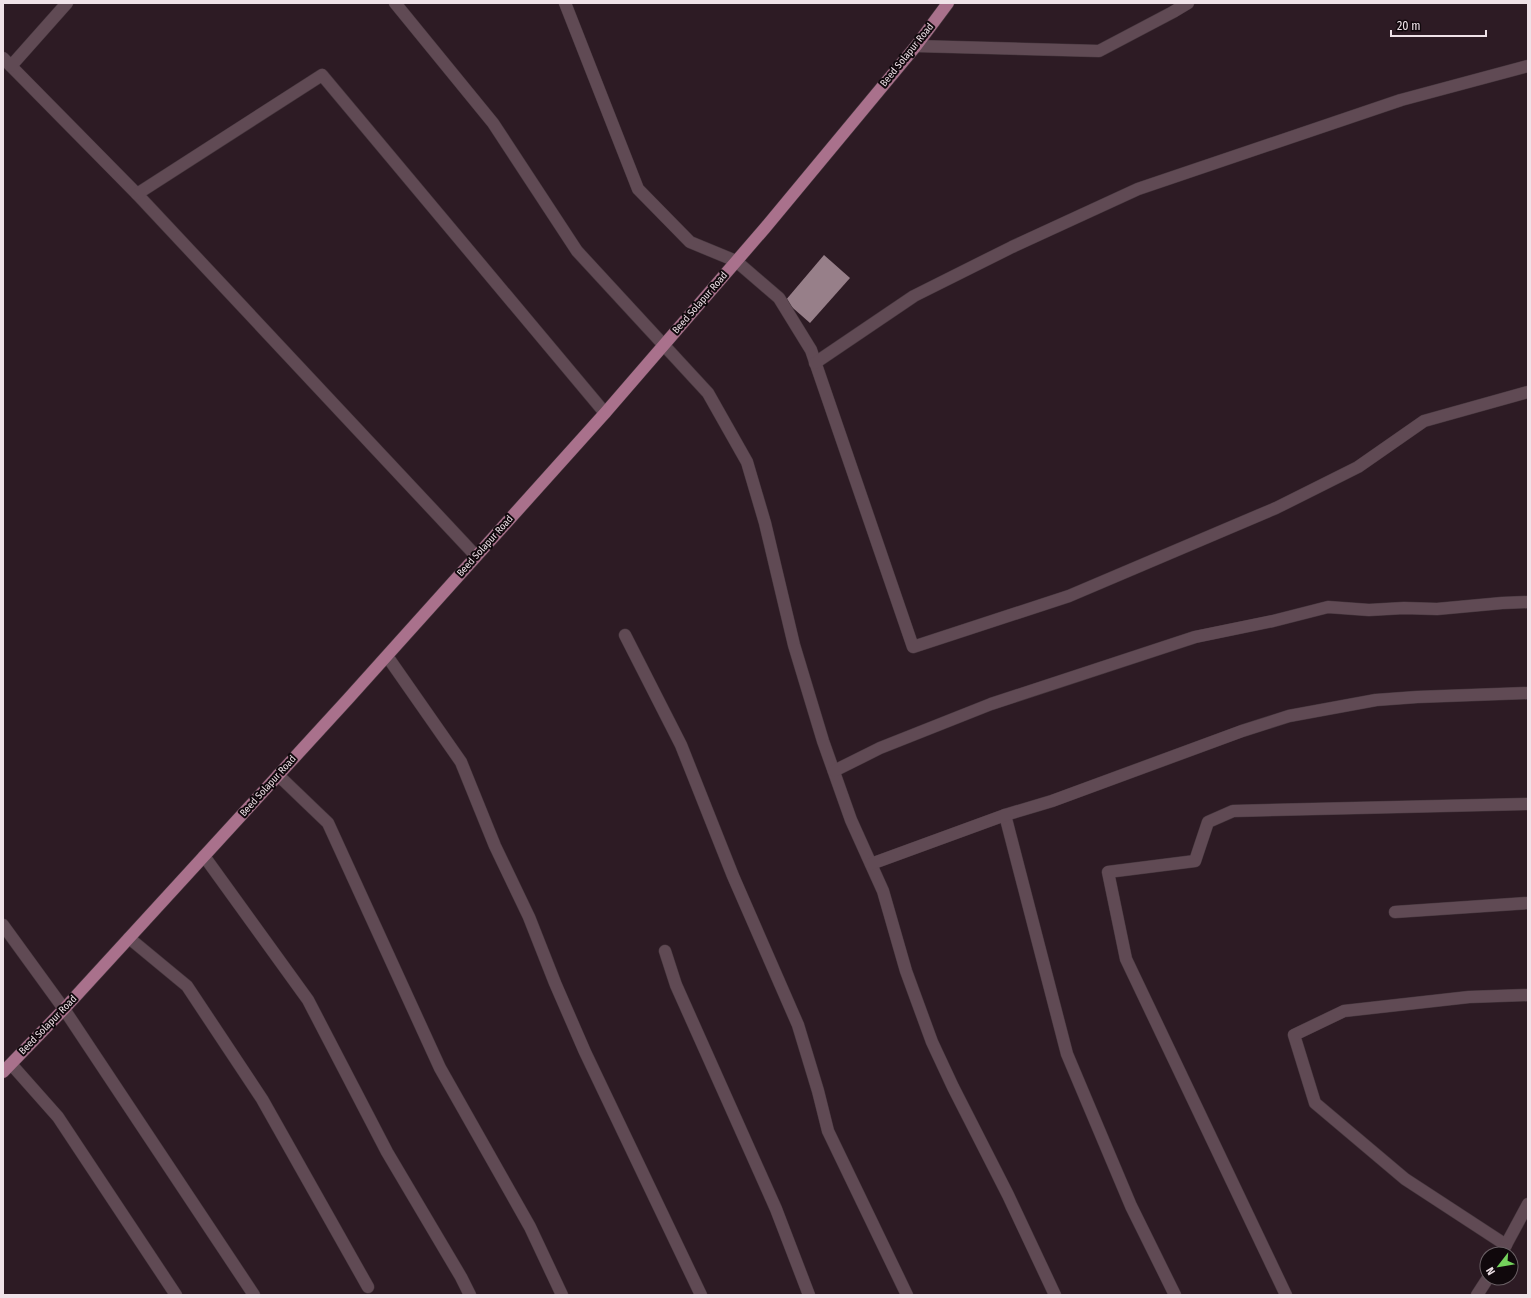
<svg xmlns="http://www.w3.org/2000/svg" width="1531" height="1298" font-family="'Fira Sans Condensed',sans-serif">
	<rect width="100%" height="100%" fill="#2d1b24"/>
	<path fill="#977f89" d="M 824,255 L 850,278 L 810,323 L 785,301 Z"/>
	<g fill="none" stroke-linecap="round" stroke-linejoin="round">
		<g stroke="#45363d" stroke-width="13">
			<g id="minor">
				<path d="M 395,3 L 493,123 L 577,251 L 708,393 L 747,462 L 765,523 L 794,645 L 823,741 L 851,820 L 883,891 L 906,971 L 932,1042 L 953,1087 L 1008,1195 L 1055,1295"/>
				<path d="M 565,3 L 638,189 L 690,242 L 736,261 L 779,298 L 811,350 L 913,647 L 1069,596 L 1276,508 L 1358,467 L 1424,421 L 1528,392"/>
				<path d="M 916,46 L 1099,51 L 1173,12 L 1188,3"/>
				<path d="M 3,58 L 137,194 L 476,556"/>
				<path d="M 11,66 L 67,3"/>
				<path d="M 137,194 L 322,75 L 605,413"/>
				<path d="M 815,363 L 914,296 L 1012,247 L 1138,189 L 1401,100 L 1528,66"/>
				<path d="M 625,635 L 681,745 L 733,876 L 798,1025 L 818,1091 L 828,1131 L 907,1295"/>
				<path d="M 387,656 L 461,762 L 495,846 L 529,917 L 555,983 L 585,1052 L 701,1295"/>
				<path d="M 834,771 L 880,748 L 991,704 L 1195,637 L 1273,621 L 1328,607 L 1369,610 L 1404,608 L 1437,609 L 1502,603 L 1528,602"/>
				<path d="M 278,775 L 328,823 L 440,1068 L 530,1227 L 562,1295"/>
				<path d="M 1005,815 L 1067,1054 L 1131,1206 L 1175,1295"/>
				<path d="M 204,856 L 308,1000 L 387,1152 L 461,1277 L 470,1295"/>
				<path d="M 871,864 L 1005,815 L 1052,801 L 1242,731 L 1289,716 L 1376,700 L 1417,697 L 1528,693"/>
				<path d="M 1395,912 L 1528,903"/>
				<path d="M 3,925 L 64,1009 L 254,1295"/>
				<path d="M 129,938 L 187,986 L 262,1099 L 368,1287"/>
				<path d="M 665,951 L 676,985 L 776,1209 L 809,1295"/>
				<path d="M 11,1064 L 58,1117 L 176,1295"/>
				<path d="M 1506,1245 L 1405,1179 L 1315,1103 L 1294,1035 L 1344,1011 L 1469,997 L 1528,995"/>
				<path d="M 1501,1254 L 1528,1204"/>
				<path d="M 1286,1295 L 1126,959 L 1108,872 L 1195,861 L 1208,822 L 1233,811 L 1528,804"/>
				<path d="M 1477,1295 L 1488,1278"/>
			</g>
		</g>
		<g stroke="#45363d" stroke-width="13">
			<path id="major" d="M 3,1072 L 64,1009 L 348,699 L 605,413 L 765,228 L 916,46 L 948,3"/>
		</g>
		<use href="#minor" stroke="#604a54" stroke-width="12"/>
		<use href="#major" stroke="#a9718c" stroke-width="12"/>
	</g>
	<g text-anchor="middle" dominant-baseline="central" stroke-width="4" stroke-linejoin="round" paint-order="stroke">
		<g font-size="10" fill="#efe2e8" stroke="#10080c">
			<text transform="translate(907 55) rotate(-51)">Beed Solapur Road</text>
			<text transform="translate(700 303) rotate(-49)">Beed Solapur Road</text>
			<text transform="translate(485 546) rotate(-48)">Beed Solapur Road</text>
			<text transform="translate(268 786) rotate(-48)">Beed Solapur Road</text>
			<text transform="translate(48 1025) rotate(-46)">Beed Solapur Road</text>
		</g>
	</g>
	<rect width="1531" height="1298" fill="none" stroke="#efe2e8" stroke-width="8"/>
	<g transform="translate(1499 1266) rotate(239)"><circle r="19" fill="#10080c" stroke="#695f64"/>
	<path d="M0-3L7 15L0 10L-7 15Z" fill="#74d25c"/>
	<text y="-6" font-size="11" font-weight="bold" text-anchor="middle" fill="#efe2e8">N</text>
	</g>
	<path d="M1391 30v6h95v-6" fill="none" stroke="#efe2e8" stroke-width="2"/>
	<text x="1397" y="30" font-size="12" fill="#efe2e8" stroke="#10080c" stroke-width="3" paint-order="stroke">20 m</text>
</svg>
